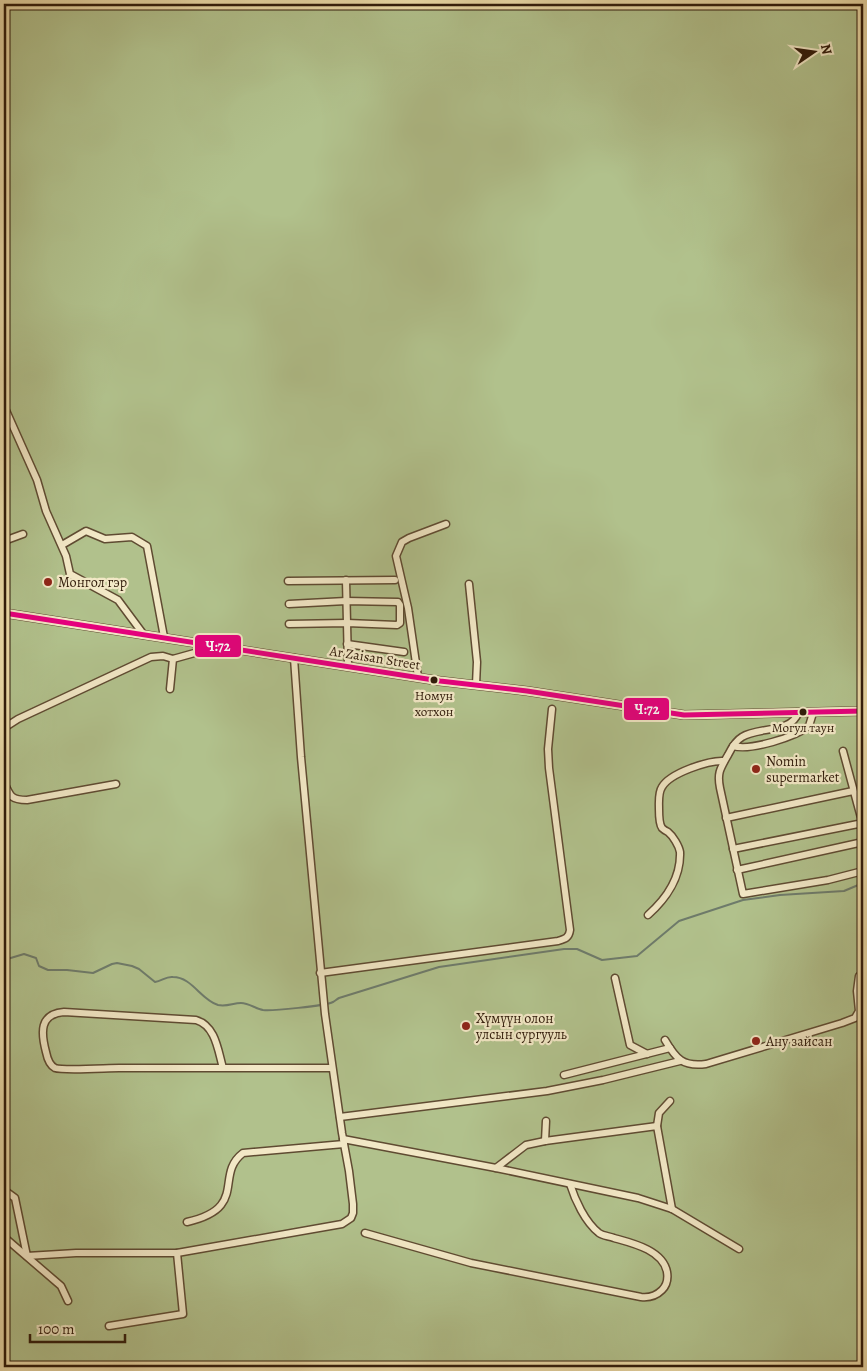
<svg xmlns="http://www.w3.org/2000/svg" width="867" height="1371" font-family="Alegreya,serif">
	<rect width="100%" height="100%" fill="#ebdba8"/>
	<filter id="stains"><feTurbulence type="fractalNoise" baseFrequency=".004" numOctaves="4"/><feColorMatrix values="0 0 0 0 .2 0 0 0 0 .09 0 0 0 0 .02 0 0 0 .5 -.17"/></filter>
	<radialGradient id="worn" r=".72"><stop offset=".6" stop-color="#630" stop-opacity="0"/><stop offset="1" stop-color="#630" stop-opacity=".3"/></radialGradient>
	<rect fill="#b1c18c" stroke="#706e4b" x="4" y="4" width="859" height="1363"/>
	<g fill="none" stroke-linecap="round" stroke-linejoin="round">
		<path stroke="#6e7b6b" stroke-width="2" d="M 4,960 L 24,954 L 36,958 L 39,966 L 48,970 L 67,970 L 93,973 L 112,964 L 117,963 L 132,966 L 139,969 L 155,982 C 162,981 166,976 173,977 C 192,977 201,1000 218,1005 C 227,1007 233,1003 241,1003 C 249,1003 256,1009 263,1010 C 272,1011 325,1006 333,1002 C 335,1001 337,999 339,998 L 439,967 L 564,949 L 577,949 L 602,960 L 637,956 L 679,921 L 743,900 L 780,895 L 844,891 L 863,883"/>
		<g stroke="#5f4b32" stroke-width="9">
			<g id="minor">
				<path d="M 4,406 L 37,480 L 46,511 L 66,556 L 70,574 L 118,600 L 144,635"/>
				<path d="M 4,541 L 23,534"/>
				<path d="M 62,545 L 86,531 L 105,539 L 132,537 L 147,546 L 164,637"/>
				<path d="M 346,580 L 348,666"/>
				<path d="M 288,581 L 395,580"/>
				<path d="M 469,584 L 477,662 L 476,685"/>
				<path d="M 289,624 L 347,623 L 397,625 L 400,623 L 400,605 L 398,602 L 346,601 L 289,604"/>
				<path d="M 347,644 L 404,652"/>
				<path d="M 418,677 L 408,608 L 396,556 L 402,542 L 409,538 L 446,524"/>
				<path d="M 170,689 L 173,659 L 216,647"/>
				<path d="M 798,713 C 792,733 757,727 742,737 C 735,741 731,749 728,755 C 720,769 717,773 720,788 L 743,894 L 828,880 L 863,871"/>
				<path d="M 4,728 L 18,719 L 151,657 L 163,656 L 173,659"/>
				<path d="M 733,746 C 751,751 795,737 809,726 L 813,713"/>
				<path d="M 843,751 L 863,825"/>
				<path d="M 4,782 C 10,796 11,800 27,800 L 116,784"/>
				<path d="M 726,818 L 853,791"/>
				<path d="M 733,849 L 863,823"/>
				<path d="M 737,870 L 863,842"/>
				<path d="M 648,915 C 666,899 681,877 680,852 C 679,846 673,836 668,832 C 666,831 664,830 662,828 C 659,824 659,814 659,809 C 659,802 658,793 662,787 C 670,773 709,760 724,761"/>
				<path d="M 320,973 L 558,941 C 565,939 569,938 570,930 L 549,768 L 548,749 L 552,709"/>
				<path d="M 615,978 L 630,1045 L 647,1054"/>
				<path d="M 665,1040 C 676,1059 683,1067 706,1064 L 842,1023 L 855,1018 L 859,1011 L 857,991 L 859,976 L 863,973"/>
				<path d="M 223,1068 C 218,1051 216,1026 196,1020 L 64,1012 C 39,1014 41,1033 46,1052 C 47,1057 49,1065 55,1068 C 64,1071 107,1068 119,1068 C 190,1068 261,1068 332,1068"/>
				<path d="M 564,1075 L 670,1048"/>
				<path d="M 340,1117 L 547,1091 L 603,1080 L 680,1061"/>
				<path d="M 657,1126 L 659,1113 L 670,1101"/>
				<path d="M 343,1139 L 496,1168 L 638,1198 L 672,1209 L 739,1249"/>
				<path d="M 545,1141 L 546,1121"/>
				<path d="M 496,1168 L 526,1145 L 545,1141 L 657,1126 L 672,1209"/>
				<path d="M 4,1190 L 15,1198 L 27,1256 L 76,1253 L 177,1253 L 342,1224 L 351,1218 L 353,1213 L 353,1204 L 349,1171 L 342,1133 L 325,1014 L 301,757 L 294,658"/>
				<path d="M 187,1222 C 249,1208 214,1175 243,1153 L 344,1144"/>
				<path d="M 365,1233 L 471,1263 L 641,1297 C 650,1298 656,1296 662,1290 C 667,1285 668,1278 667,1272 C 663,1250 632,1243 614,1238 C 609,1236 603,1236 599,1233 C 585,1222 575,1200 570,1184"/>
				<path d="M 4,1237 L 61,1286 L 68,1301"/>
				<path d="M 109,1326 L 183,1314 L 177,1253"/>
			</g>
		</g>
		<g stroke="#5f4b32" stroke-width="10">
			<path id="tertiary" d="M 4,613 L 440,681 L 527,691 L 684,715 L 863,711"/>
		</g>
		<use href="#minor" stroke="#f2e8c6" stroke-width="6"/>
		<use href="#tertiary" stroke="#f2e8c6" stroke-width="8"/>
		<g stroke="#f2e8c6" stroke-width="9">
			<path id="bus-1" d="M 4,613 L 440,681 L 527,691 L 684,715 L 863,711"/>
		</g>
		<use href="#bus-1" stroke="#e5007d" stroke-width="5"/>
	</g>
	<g fill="#8f2418" stroke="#f2e8c6" stroke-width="2">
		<circle cx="48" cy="582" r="5"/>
		<circle cx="756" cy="769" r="5"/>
		<circle cx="466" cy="1026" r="5"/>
		<circle cx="756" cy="1041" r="5"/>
	</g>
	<g fill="#301b0a" stroke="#f2e8c6" stroke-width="2">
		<circle cx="434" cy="680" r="4.5"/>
		<circle cx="803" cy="712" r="4.5"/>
	</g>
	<g text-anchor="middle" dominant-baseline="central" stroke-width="4.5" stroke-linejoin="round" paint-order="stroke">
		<g font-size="13" fill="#301b0a" stroke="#f2e8c6">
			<text x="434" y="695">Номун<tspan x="434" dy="16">хотхон</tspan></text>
			<text x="803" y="727">Могул таун</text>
		</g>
		<g font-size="14" fill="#301b0a" stroke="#f2e8c6" text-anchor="start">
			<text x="58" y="582">Монгол гэр</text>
			<text x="766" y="761">Nomin<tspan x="766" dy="16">supermarket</tspan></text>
			<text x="476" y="1018">Хүмүүн олон<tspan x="476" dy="16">улсын сургууль</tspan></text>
			<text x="766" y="1041">Ану зайсан</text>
		</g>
		<g font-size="14" fill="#301b0a" stroke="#f2e8c6">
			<text transform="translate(375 658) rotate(9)">Ar Zaisan Street</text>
		</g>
	</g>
	<g stroke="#f2e8c6" stroke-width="2">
		<rect x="194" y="634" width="48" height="24" rx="5" fill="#e5007d"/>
		<rect x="623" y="697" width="47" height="24" rx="5" fill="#e5007d"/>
	</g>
	<g font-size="14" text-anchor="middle" font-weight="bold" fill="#fff">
		<text x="218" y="651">Ч:72</text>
		<text x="647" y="714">Ч:72</text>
	</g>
	<rect width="867" height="1371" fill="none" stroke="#ebdba8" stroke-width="20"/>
	<rect x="5" y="5" width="857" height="1361" fill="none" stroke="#301b0a" stroke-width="2.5"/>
	<rect x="10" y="10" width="847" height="1351" fill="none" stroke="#301b0a"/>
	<g transform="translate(814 52) rotate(77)" stroke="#f2e8c6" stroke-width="4" paint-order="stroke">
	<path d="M0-4L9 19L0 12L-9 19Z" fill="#301b0a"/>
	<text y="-8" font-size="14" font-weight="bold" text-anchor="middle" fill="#301b0a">N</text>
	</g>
	<path d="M30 1334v8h95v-8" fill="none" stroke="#301b0a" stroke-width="2.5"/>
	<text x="38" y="1334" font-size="15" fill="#301b0a" stroke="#f2e8c6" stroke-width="4" paint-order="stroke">100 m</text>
	<rect width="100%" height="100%" filter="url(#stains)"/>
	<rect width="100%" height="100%" fill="url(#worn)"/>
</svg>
